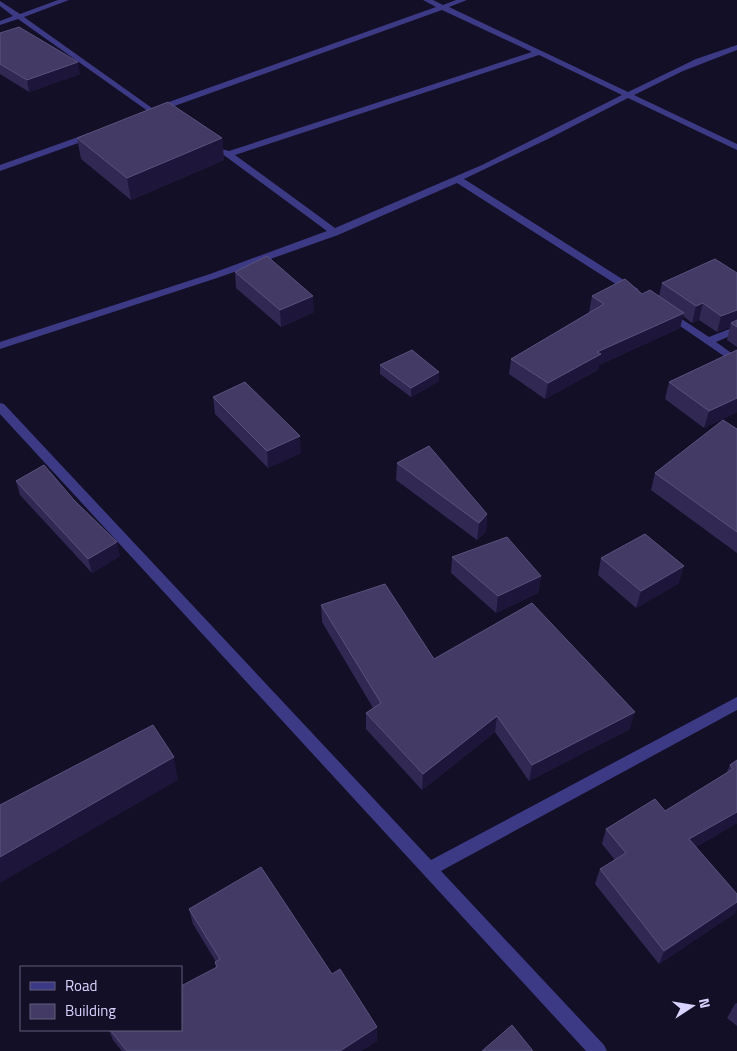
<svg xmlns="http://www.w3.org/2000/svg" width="737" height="1051" font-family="'Titillium Web',sans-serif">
	<rect width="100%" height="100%" fill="#130f26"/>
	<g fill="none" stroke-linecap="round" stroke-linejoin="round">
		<g fill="#3d3a85" fill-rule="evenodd">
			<path d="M 58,0 L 69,0 L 24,17 L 152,108 L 436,7 L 423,0 L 433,0 L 443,5 L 456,0 L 467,0 L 449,7 L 628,92 L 696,59 L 737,45 L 737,50 L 683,71 L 634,95 L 737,144 L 737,150 L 628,98 L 550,138 L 464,179 L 638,289 L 638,293 L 630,293 L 457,183 L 338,235 L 217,278 L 0,349 L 0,342 L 210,274 L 327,231 L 221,153 L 221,149 L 229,151 L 532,52 L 442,10 L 152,114 L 18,19 L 0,25 L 0,21 L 13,16 L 0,6 L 0,1 L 20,14 ZM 539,55 L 622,95 L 482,165 L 335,228 L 235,155 Z"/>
			<path d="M 92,132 L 95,133 L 95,137 L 0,171 L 0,165 Z"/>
			<path d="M 668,310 L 709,337 L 737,326 L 737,333 L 716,342 L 737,357 L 737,365 L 664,315 L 663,313 L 664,311 Z"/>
			<path d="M 0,403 L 4,404 L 431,860 L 737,697 L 737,710 L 441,871 L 604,1045 L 607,1051 L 586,1051 L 0,414 Z"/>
		</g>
	</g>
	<g fill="#312854">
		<path d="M 0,33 L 80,74 L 29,92 L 0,74 Z"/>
		<path d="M 77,138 L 222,138 L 224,160 L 131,200 L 81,159 Z"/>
		<path d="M 235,272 L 314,312 L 281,327 L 236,288 Z"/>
		<path d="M 737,273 L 737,347 L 727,340 L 730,327 L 717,332 L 699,320 L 692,323 L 683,316 L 680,328 L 599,365 L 598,370 L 545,399 L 509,374 L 511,359 L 590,312 L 589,312 L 592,296 L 642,294 L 659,296 L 662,283 Z"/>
		<path d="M 737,350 L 737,412 L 704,428 L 665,399 L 669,382 Z"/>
		<path d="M 380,365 L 439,372 L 439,381 L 411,397 L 380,374 Z"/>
		<path d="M 213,397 L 301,453 L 268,468 L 215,414 Z"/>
		<path d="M 737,429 L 737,553 L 651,490 L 655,473 Z"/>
		<path d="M 397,463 L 487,514 L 486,531 L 477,540 L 396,480 Z"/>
		<path d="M 16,481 L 120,556 L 92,573 L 20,495 Z"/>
		<path d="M 452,557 L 541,576 L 538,593 L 496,613 L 451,573 Z"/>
		<path d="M 601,558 L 679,583 L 636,608 L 598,575 Z"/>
		<path d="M 321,605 L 434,659 L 630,729 L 529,781 L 495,732 L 422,790 L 366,729 L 366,713 L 373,708 L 322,622 Z"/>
		<path d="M 737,760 L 737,823 L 696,847 L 735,913 L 659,964 L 595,884 L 600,869 L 615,860 L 602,844 L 606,829 L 665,811 L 726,774 L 730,765 Z"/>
		<path d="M 189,909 L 332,974 L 377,1041 L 361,1051 L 122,1051 L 113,1040 L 109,1030 L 181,1030 L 216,967 L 215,962 L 216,962 L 193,924 Z"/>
		<path d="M 737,1003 L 737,1026 L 727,1018 L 735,1004 Z"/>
	</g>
	<g fill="#1d163a">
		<path d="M 78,62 L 80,74 L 29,92 L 27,80 Z"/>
		<path d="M 222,138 L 224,160 L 131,200 L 127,178 Z"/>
		<path d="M 313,296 L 314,312 L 281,327 L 280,310 Z"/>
		<path d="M 703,303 L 699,320 L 692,323 L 696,306 Z"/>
		<path d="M 737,310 L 737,325 L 731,323 L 730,327 L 717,332 L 721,316 Z"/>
		<path d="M 684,313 L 680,328 L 599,365 L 598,370 L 545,399 L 548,383 L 597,352 Z"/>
		<path d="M 439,372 L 439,381 L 411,397 L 411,388 Z"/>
		<path d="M 737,398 L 737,412 L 704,428 L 709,411 Z"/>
		<path d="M 300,436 L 301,453 L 268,468 L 267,451 Z"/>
		<path d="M 487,514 L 486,531 L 477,540 L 479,523 Z"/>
		<path d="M 117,542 L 120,556 L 92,573 L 88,559 Z"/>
		<path d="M 684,566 L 679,583 L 636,608 L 641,591 Z"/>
		<path d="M 541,576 L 538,593 L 496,613 L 498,596 Z"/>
		<path d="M 635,712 L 630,729 L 529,781 L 532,765 Z"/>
		<path d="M 497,716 L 495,732 L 422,790 L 423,774 Z"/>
		<path d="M 174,757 L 178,780 L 0,883 L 0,857 Z"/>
		<path d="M 737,812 L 737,823 L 684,854 L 689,839 Z"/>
		<path d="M 737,902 L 737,909 L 735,913 L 659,964 L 664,951 Z"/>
		<path d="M 377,1027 L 377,1041 L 361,1051 L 340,1051 Z"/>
	</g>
	<g fill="#433a66" stroke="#5a527e">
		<path d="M 19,27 L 78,62 L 27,80 L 0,64 L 0,33 Z"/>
		<path d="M 168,102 L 222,138 L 127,178 L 77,138 Z"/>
		<path d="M 267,256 L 313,296 L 280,310 L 235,272 Z"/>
		<path d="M 715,259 L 737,273 L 737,310 L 721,316 L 703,303 L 696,306 L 662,283 Z"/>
		<path d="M 625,279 L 642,294 L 650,290 L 684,313 L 597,352 L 601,354 L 548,383 L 511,359 L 604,304 L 592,296 Z"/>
		<path d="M 737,320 L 737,327 L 731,323 Z"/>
		<path d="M 412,350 L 439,372 L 411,388 L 380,365 Z"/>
		<path d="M 737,350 L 737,398 L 709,411 L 669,382 Z"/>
		<path d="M 245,382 L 300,436 L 267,451 L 213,397 Z"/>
		<path d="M 723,420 L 737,429 L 737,532 L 655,473 Z"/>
		<path d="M 429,446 L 487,514 L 479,523 L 397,463 Z"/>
		<path d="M 44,465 L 74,500 L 117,542 L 88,559 L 16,481 Z"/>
		<path d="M 645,534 L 684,566 L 641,591 L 601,558 Z"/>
		<path d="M 507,537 L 541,576 L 498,596 L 452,557 Z"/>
		<path d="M 385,584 L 434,659 L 532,603 L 635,712 L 532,765 L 497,716 L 423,774 L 366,713 L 381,703 L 321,605 Z"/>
		<path d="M 153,725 L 174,757 L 0,857 L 0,805 Z"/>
		<path d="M 737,760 L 737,812 L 689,839 L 737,894 L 737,902 L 664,951 L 600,869 L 626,853 L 606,829 L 655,799 L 665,811 L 733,769 L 730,765 Z"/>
		<path d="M 261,867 L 332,974 L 340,969 L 377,1027 L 340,1051 L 127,1051 L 110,1030 L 181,1030 L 181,986 L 217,967 L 215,962 L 220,959 L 189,909 Z"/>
		<path d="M 512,1025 L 533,1051 L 482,1051 Z"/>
	</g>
	<rect x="20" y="966" width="162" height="65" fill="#130f26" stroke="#625e7d"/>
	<rect x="30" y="982" width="25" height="8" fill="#3d3a85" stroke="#625e7d"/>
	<text x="65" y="991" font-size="15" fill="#d9d4ff">Road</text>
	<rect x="30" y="1004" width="25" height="15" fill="#433a66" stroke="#625e7d"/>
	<text x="65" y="1016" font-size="15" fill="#d9d4ff">Building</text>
	<g transform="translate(692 1006) rotate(78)" stroke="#130f26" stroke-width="4" paint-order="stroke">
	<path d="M0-4L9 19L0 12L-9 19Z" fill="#d9d4ff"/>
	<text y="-8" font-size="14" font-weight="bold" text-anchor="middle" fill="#d9d4ff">N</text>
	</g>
</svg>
